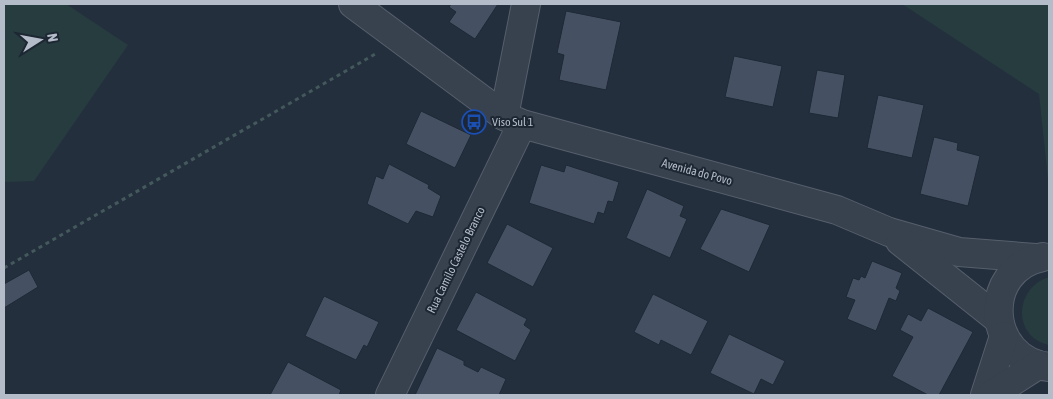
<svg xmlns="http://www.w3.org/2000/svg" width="1053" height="399" font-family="'Asap Condensed',sans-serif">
	<rect width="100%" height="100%" fill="#242f3e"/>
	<g fill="#263c3f">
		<path d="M 4,4 L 66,4 L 128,45 L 34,181 L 4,182 Z"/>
		<path d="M 902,4 L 1049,4 L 1049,189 L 1039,94 Z"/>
		<path d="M 1049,277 L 1049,345 C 1012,337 1014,288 1049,277 Z"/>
	</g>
	<g fill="#455162" stroke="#1f2835">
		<path d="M 451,4 L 498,4 L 475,39 L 449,22 L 456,12 L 449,7 Z"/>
		<path d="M 566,11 L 621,22 L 606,90 L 559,80 L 564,55 L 557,53 Z"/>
		<path d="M 734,56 L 782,66 L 773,107 L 725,97 Z"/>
		<path d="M 817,70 L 845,75 L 838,118 L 809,113 Z"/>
		<path d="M 878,95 L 924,105 L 912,158 L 867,148 Z"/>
		<path d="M 421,111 L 471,135 L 455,168 L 406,144 Z"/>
		<path d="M 934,137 L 958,143 L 957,150 L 980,156 L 968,206 L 920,194 Z"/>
		<path d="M 389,164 L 429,185 L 428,188 L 441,196 L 433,217 L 416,211 L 408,224 L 367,204 L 376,176 L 383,179 Z"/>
		<path d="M 541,165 L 564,172 L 566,165 L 619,182 L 613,202 L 608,201 L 604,214 L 598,212 L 594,224 L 529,203 Z"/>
		<path d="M 647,189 L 684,206 L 680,216 L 687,219 L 670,258 L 626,238 Z"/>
		<path d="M 721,209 L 770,225 L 749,272 L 700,249 Z"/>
		<path d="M 507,224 L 553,248 L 533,287 L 487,263 Z"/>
		<path d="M 872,261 L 902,273 L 896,288 L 900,291 L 896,301 L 889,298 L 876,331 L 847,319 L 855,300 L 846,297 L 853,278 L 859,280 L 861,276 L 865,278 Z"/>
		<path d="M 29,270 L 38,287 L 4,308 L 4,284 Z"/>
		<path d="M 476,292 L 527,319 L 524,325 L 531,330 L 515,361 L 456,330 Z"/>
		<path d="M 653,294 L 708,321 L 691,355 L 661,340 L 659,345 L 634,332 Z"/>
		<path d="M 324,296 L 379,322 L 367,347 L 364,345 L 356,360 L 305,336 Z"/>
		<path d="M 928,308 L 973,332 L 939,395 L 928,395 L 892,376 L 913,337 L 900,330 L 908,314 L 921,321 Z"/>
		<path d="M 729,334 L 785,361 L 773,385 L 761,379 L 754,394 L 710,373 Z"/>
		<path d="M 437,348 L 464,361 L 464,365 L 478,372 L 481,367 L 506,379 L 499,395 L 415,395 Z"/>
		<path d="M 288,362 L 341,390 L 339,395 L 270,395 Z"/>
	</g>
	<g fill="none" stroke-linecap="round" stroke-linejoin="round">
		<g stroke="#565f6c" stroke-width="30">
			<g id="minor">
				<path d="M 353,4 L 504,116 L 522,124 L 837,210 L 889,232 L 959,252 L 1035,258"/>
				<path d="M 504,116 L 526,4"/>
				<path d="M 900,241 L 998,319"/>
				<path d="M 1043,257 C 980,269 986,360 1049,367"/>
				<path d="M 390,395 L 522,124"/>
				<path d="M 985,395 L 1004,336"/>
				<path d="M 991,395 L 1038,365"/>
			</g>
		</g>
		<path stroke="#44595c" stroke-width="3" stroke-dasharray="4 4" stroke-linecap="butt" d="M 4,268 L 377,53"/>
		<use href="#minor" stroke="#38414e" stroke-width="28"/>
	</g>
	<defs>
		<g id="bus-ring" transform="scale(1.25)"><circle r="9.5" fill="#1d2633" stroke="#1a4fb4" stroke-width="1.5"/><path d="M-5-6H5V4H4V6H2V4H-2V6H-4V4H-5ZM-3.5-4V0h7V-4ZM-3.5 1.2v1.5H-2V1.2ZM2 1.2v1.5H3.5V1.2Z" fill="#1a4fb4"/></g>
	</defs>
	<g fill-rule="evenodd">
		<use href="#bus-ring" x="474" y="122"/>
	</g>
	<g text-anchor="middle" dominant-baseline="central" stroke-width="4" stroke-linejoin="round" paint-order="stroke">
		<g font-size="12" fill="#b4bcc9" stroke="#1d2633" text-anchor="start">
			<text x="492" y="122">Viso Sul 1</text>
		</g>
		<g font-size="12" fill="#b4bcc9" stroke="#1d2633">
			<text transform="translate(697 172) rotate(15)">Avenida do Povo</text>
			<text transform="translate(456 260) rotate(-64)">Rua Camilo Castelo Branco</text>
		</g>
	</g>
	<rect width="1053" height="399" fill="none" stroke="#b4bcc9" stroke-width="10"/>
	<g transform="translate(40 40) rotate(79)" stroke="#1d2633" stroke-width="4" paint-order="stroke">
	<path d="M0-4L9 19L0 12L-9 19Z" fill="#b4bcc9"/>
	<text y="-8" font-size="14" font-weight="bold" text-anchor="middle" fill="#b4bcc9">N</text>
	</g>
</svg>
